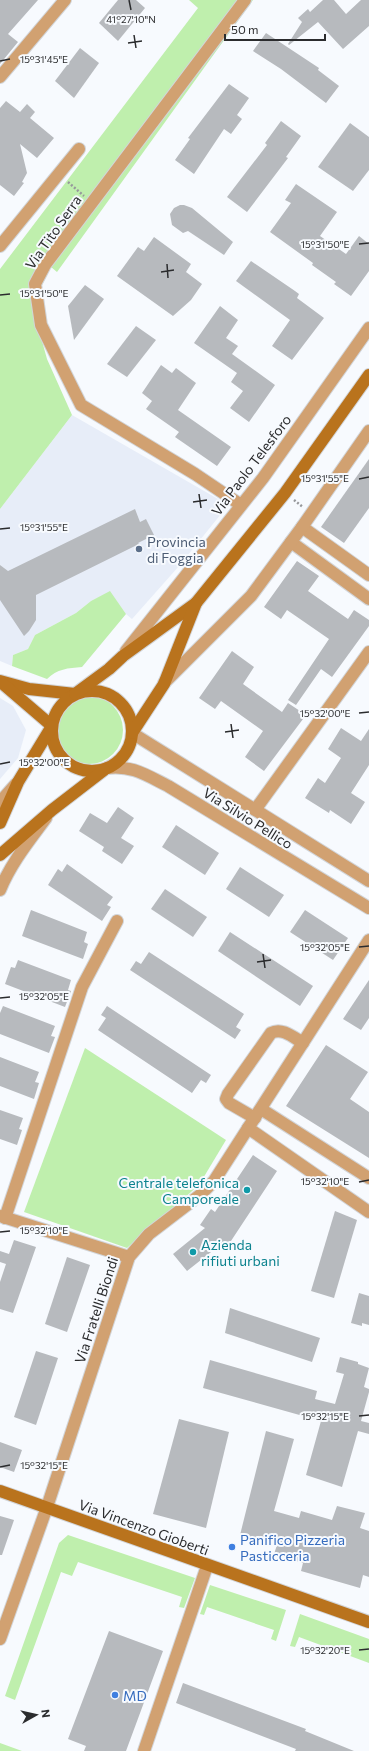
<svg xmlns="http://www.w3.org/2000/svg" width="369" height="1751" font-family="Commissioner,sans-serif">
	<rect width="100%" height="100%" fill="#f7fafe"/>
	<g fill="#e7edf8">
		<path d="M 72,415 L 225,503 L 225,509 L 179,566 L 132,619 L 126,614 L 110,592 L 91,601 L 76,613 L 35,635 L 28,649 L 13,655 L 12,666 L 0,661 L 0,509 Z"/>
		<path d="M 0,698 L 13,706 L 26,730 L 18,758 L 0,779 Z"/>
	</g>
	<g fill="#bfefad">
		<path d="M 189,0 L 253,0 L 57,272 L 51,267 L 32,305 L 47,359 L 72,415 L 0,509 L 0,269 L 198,8 Z"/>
		<path d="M 110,591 L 126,614 L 82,667 C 68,668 57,669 47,679 L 12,666 L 13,655 L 28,649 L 35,635 L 76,613 L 91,601 Z"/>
		<circle cx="89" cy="730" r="34"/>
		<path d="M 85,1048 L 226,1140 L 199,1185 L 127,1248 L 24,1212 Z"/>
		<path d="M 68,1535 L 195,1578 L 184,1608 L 179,1607 L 182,1597 L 78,1562 L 72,1576 L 61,1572 L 15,1700 L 5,1696 L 59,1543 Z"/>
		<path d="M 210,1585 L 286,1610 L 276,1641 L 271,1639 L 274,1630 L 207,1607 L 204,1615 L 200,1614 Z"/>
		<path d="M 300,1614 L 369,1639 L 369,1663 L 299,1637 L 295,1647 L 290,1646 Z"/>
		<path d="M 0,1743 L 22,1751 L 0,1751 Z"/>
	</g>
	<g fill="#b7babe">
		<path d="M 0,0 L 38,0 L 8,34 L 18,42 L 0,64 Z"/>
		<path d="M 118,0 L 136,0 L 145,8 L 118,41 L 99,23 Z"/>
		<path d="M 323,0 L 334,0 L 346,14 L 361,0 L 369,0 L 369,26 L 343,49 L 318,22 L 289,45 L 288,44 L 302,22 L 298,18 L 308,9 L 310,12 Z"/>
		<path d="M 266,33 L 319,68 L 318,70 L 339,86 L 326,103 L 281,69 L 253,51 Z"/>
		<path d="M 80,48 L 99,63 L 74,98 L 55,81 Z"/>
		<path d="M 229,84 L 249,98 L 237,115 L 242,119 L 231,134 L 224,129 L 194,174 L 175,160 L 190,139 L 188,138 Z"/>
		<path d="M 6,101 L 20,112 L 27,104 L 35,112 L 30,118 L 54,138 L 37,158 L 20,144 L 27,173 L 22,182 L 24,183 L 14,196 L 0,185 L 0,108 Z"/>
		<path d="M 281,121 L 301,136 L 286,157 L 288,158 L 247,212 L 227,197 L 267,145 L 265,143 Z"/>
		<path d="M 350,123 L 369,137 L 369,170 L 353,191 L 318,167 Z"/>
		<path d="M 296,184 L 337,212 L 320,236 L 346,254 L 359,236 L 369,244 L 369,271 L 351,296 L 334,284 L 336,282 L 312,265 L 313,263 L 270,232 L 291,203 L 285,200 Z"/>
		<path d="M 180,205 L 184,205 L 192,208 L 233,242 L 224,255 L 188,231 L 183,233 L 172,225 L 170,214 L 174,208 Z"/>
		<path d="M 154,237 L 191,264 L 186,272 L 202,284 L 191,300 L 173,316 L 117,276 L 138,247 L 144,251 Z"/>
		<path d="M 251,261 L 295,291 L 299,294 L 297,298 L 324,318 L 292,360 L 272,346 L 290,320 L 236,281 Z"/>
		<path d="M 85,285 L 104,299 L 74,340 L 68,306 Z"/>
		<path d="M 220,306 L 238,320 L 226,338 L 238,346 L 232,354 L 275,385 L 249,422 L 230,408 L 243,391 L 231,382 L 237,373 L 194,343 Z"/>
		<path d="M 136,326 L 156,340 L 127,377 L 107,364 Z"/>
		<path d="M 161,365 L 172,373 L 176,368 L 196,383 L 178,410 L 231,447 L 217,466 L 175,437 L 179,432 L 146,409 L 152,401 L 142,393 Z"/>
		<path d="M 369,459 L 369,508 L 344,543 L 321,527 Z"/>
		<path d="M 135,509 L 140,522 L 146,519 L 154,535 L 138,543 L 139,544 L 36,595 L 36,620 L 29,631 L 24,636 L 0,600 L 0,565 L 8,571 Z"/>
		<path d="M 297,561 L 319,576 L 308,591 L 348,619 L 354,610 L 369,620 L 369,626 L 332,677 L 321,669 L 296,705 L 288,700 L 329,639 L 287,610 L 281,619 L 264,607 Z"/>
		<path d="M 232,651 L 254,667 L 243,684 L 282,712 L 288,703 L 306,715 L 264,771 L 245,757 L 263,731 L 221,701 L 215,709 L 199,698 Z"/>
		<path d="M 341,728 L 361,741 L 369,729 L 369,765 L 351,793 L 365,802 L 351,824 L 330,810 L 329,813 L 305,798 L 318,778 L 325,783 L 341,758 L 328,749 Z"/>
		<path d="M 118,807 L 134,818 L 121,838 L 134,846 L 122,864 L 102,851 L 104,847 L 79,831 L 90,813 L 107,823 Z"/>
		<path d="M 176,825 L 219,853 L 205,875 L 162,847 Z"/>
		<path d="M 67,864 L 113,897 L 107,905 L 111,907 L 102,921 L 48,885 L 58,869 L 62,872 Z"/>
		<path d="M 240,867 L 284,895 L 269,917 L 226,889 Z"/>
		<path d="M 165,889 L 207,917 L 193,937 L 151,909 Z"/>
		<path d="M 31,910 L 87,932 L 84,942 L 88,944 L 83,959 L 22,936 Z"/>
		<path d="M 305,910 L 348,938 L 333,960 L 290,932 Z"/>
		<path d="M 230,932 L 313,986 L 300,1006 L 218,951 Z"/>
		<path d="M 149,952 L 244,1014 L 236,1027 L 241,1030 L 235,1039 L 130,970 L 136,961 L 141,964 Z"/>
		<path d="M 18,960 L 71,980 L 68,990 L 71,991 L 65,1007 L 5,984 L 11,967 L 15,968 Z"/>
		<path d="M 369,980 L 369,1018 L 361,1030 L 343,1019 Z"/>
		<path d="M 3,1006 L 55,1026 L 51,1036 L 55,1037 L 49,1053 L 0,1034 L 0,1013 Z"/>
		<path d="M 107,1006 L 211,1075 L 206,1083 L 201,1080 L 192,1093 L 98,1030 L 106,1018 L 101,1015 Z"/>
		<path d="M 326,1045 L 368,1072 L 350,1099 L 369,1112 L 369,1158 L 286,1106 Z"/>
		<path d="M 0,1057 L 39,1072 L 35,1082 L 39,1083 L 34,1099 L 0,1086 Z"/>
		<path d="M 0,1110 L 23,1118 L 19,1129 L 22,1130 L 17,1145 L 0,1139 Z"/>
		<path d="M 253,1155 L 277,1171 L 229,1244 L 225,1241 L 187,1271 L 173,1254 L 205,1228 L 200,1225 L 211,1209 L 215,1212 Z"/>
		<path d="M 335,1211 L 357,1220 L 334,1298 L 311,1291 Z"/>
		<path d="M 14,1240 L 36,1247 L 13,1313 L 0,1309 L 0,1282 L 6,1264 L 0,1262 L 0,1251 L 9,1254 Z"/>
		<path d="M 67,1257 L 90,1265 L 67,1332 L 45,1324 Z"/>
		<path d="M 359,1293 L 369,1296 L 369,1325 L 362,1323 L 362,1326 L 351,1323 Z"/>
		<path d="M 230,1308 L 320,1338 L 312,1362 L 225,1333 Z"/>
		<path d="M 36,1351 L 58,1358 L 36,1425 L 14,1417 Z"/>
		<path d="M 340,1357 L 358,1362 L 358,1364 L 369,1368 L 364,1387 L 369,1389 L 369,1392 L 361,1421 L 369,1423 L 369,1434 L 358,1431 L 342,1487 L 306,1475 L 321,1421 L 203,1388 L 210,1360 L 317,1391 L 315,1399 L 335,1404 L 344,1374 L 336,1372 Z"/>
		<path d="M 179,1419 L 229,1432 L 206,1528 L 153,1514 Z"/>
		<path d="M 266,1431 L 294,1439 L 274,1511 L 299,1518 L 301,1511 L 332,1520 L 337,1506 L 365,1513 L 360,1528 L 369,1531 L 369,1577 L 363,1575 L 360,1588 L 301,1571 L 303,1563 L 274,1554 L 277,1545 L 240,1535 Z"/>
		<path d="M 0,1442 L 22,1450 L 14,1472 L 0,1467 Z"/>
		<path d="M 0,1516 L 14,1520 L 2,1555 L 0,1555 Z"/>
		<path d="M 109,1631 L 163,1651 L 126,1751 L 84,1751 L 86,1746 L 68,1739 Z"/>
		<path d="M 183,1683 L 306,1729 L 305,1731 L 354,1751 L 295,1751 L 296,1749 L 176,1703 Z"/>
	</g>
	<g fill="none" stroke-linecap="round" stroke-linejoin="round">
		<g stroke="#d2d5d9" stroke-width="14">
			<g id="street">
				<path d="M 0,77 L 65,0"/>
				<path d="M 0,246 L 79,149"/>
				<path d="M 241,505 L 195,474 L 81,405 L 41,325 L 35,284 L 45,265 L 245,0"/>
				<path d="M 302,527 L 369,575"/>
				<path d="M 291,542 L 369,599"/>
				<path d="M 126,651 L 263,478 L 369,328"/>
				<path d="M 164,683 L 251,596 L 302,527 L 369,431"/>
				<path d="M 132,733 L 369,881"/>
				<path d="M 107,768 C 132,765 146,775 168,786 L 369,908"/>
				<path d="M 0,802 L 16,784"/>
				<path d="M 255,810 L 369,652"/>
				<path d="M 0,890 C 11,863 29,841 46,818"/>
				<path d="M 261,1109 L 369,1178"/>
				<path d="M 255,1118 L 229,1103 L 226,1099 L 228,1094 L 271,1033 C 282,1027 293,1037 303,1043"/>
				<path d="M 248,1128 L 369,1212"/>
				<path d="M 0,1216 L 129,1257"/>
				<path d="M 5,1218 L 82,987 L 117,921"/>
				<path d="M 0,1639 L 47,1507 L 129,1257 L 149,1234 L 200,1195 L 214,1181 L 369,940"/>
				<path d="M 144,1751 L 207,1566"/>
			</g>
		</g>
		<g stroke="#d2d5d9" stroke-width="14">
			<g id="secondary">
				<path d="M 0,681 L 29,689 L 75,694"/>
				<path d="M 3,684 L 52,726"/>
				<circle cx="92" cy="731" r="40"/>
				<path d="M 75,694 L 109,669 L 123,656 L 196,603 L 285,493 L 369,375"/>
				<path d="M 132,733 L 164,684 L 196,603"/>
				<path d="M 0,823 L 18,782 L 52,726"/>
				<path d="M 0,855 L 52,810 L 104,770"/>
				<path d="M 0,1491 L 369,1622"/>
			</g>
		</g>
		<g stroke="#96989b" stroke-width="2.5" stroke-dasharray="2 2" stroke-linecap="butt">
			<path d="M 68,182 L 84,196"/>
			<path d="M 294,500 L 303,507"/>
		</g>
		<use href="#street" stroke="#d1a171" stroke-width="12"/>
		<use href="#secondary" stroke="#b9731d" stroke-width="12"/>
	</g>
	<path fill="none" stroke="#2b2c2e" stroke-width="1.5" d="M 129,0 L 131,10M 134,35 L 136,48M 128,43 L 142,41M 0,61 L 10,59M 359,244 L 369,243M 167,264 L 168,278M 161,272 L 174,270M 0,295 L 10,294M 359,479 L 369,477M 199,494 L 201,508M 193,502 L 207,500M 0,529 L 10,528M 359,713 L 369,712M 231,724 L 233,738M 225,732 L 239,730M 0,764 L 10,762M 359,947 L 369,946M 263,954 L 265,968M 257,962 L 271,960M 0,998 L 10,997M 359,1182 L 369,1180M 0,1232 L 10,1231M 359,1416 L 369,1415M 0,1467 L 10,1465M 359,1650 L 369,1649"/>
	<circle fill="#5c6f8a" stroke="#f7fafe" stroke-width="1.5" cx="139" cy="549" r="4"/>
	<g fill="#0f9aa8" stroke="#f7fafe" stroke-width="1.5">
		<circle cx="247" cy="1190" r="4"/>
		<circle cx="193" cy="1252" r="4"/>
	</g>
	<g fill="#3f7fe0" stroke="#f7fafe" stroke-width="1.5">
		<circle cx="232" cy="1547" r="4"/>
		<circle cx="115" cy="1695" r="4"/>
	</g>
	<g text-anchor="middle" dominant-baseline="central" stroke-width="4" stroke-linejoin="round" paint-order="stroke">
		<g font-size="14" fill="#2b2c2e" stroke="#f7fafe">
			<text transform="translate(53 232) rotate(-55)">Via Tito Serra</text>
			<text transform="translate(251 465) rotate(-53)">Via Paolo Telesforo</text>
			<text transform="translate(248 818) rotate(32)">Via Silvio Pellico</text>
			<text transform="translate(96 1310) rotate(-72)">Via Fratelli Biondi</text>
			<text transform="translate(144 1527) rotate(20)">Via Vincenzo Gioberti</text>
		</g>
		<g font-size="14" fill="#4e5e75" stroke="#f7fafe" text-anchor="start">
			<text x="147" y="541">Provincia<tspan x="147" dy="16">di Foggia</tspan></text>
		</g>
		<g font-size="14" fill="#0d838f" stroke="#f7fafe" text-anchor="end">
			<text x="239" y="1182">Centrale telefonica<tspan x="239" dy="16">Camporeale</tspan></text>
			<text x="201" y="1244" text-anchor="start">Azienda<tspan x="201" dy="16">rifiuti urbani</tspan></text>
		</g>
		<g font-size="14" fill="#366cbe" stroke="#f7fafe" text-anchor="start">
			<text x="240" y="1539">Panifico Pizzeria<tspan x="240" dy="16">Pasticceria</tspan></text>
			<text x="123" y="1695">MD</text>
		</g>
	</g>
	<g font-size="10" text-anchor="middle" fill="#2b2c2e" stroke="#f7fafe" stroke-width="4" stroke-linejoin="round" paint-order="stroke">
		<text x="131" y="23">41°27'10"N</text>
		<text x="44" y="63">15°31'45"E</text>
		<text x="325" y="248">15°31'50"E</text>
		<text x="44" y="297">15°31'50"E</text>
		<text x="325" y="482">15°31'55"E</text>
		<text x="44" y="531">15°31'55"E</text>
		<text x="325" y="717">15°32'00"E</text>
		<text x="44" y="766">15°32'00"E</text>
		<text x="325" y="951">15°32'05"E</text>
		<text x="44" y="1000">15°32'05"E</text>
		<text x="325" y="1185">15°32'10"E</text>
		<text x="44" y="1234">15°32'10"E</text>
		<text x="325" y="1420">15°32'15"E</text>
		<text x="44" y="1469">15°32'15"E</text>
		<text x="325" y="1654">15°32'20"E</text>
	</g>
	<g transform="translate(36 1715) rotate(82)" stroke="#f7fafe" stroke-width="3" paint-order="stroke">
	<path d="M0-3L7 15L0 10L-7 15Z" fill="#2b2c2e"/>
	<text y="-6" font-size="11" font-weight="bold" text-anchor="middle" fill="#2b2c2e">N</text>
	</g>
	<path d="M225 34v6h100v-6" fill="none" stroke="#2b2c2e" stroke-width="2"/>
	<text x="231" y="34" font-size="12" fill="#2b2c2e" stroke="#f7fafe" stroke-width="3" paint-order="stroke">50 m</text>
</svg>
